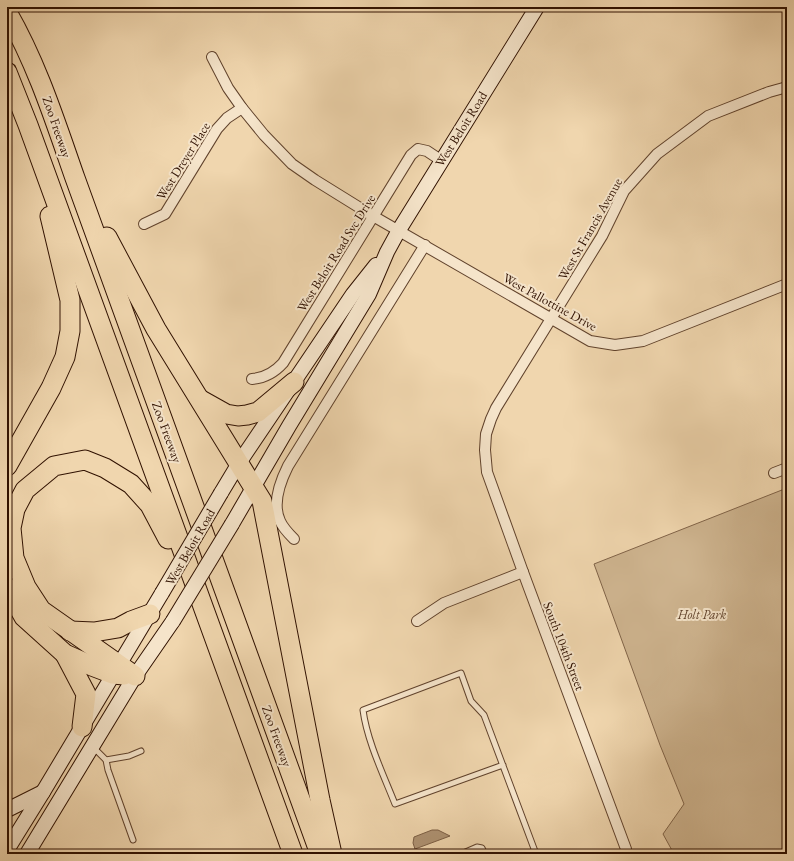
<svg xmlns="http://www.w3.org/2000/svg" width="794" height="861" font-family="'EB Garamond',serif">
	<rect width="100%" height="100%" fill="#f0d6ae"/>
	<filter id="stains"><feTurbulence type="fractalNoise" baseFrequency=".005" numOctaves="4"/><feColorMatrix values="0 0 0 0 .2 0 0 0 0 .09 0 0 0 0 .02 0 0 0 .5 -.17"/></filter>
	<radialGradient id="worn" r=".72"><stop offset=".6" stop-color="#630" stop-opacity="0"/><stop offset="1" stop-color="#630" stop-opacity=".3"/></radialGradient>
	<path fill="#cfb590" stroke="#806348" d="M 787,488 L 787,854 L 674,854 L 663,834 L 684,804 L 660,745 L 594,564 Z"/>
	<path fill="#af9373" stroke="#7c5f45" d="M 432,830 L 438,830 L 450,836 L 415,849 L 413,843 L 414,837 Z"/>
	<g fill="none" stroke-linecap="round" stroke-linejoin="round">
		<g stroke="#60422c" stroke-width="7">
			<g id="lane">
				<path d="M 93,747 L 106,760 L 108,770 L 133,840"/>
				<path d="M 106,760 L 129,756 L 141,751"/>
				<path d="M 503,765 L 395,804 C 384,776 367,741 363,710 L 461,673 L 471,701 L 484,715 L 536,854"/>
				<path d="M 461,854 L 477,847 L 482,848 L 485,854"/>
			</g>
		</g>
		<g stroke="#60422c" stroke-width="12">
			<g id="street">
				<path d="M 212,57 L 228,88 L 242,108 L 264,135 L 292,164 L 315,180 L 373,216 L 590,341 L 615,345 L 643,341 L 787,284"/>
				<path d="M 144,224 L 165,214 L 217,129 L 227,118 L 242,108"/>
				<path d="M 252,379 C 265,378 274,373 283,363 L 411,155 L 418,149 L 427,151 L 442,161"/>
				<path d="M 774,473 L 787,468"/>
				<path d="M 294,539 C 289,534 283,528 280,521 C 272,504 280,482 288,466 L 425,245"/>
				<path d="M 417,621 L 444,603 L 523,572"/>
				<path d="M 626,849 L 523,572 L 487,472 L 485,450 L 486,434 L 491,419 L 496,408 L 602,236 L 624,191 L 657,154 L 708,116 L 769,92 L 787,87"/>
			</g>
		</g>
		<g stroke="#301100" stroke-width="16">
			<g id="secondary">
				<path d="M 221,493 L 239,463 L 353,294 L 376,265"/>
				<path d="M 232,524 L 289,426 L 369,294 L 387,252 L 399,230 L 537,7"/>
				<path d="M 7,810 L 43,792"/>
				<path d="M 7,850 L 43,792 L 162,593"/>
				<path d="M 27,854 L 135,676 L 173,621"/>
			</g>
		</g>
		<g stroke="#301100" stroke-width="21">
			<g id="highway">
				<path d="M 7,12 C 37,64 55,121 75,178 L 320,854"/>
				<path d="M 7,72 L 28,125 L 293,854"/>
				<path d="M 107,237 L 156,329 L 262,501 L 320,800 L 332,854"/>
				<path d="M 201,400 L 226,414 L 238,416 L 247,415 L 258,412 L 294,382"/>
				<path d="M 7,466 L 51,388 L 65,357 L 70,331 L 70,300 L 50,216"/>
				<path d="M 7,587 L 24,617 L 65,654 L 92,666 L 113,674 L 124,675"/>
				<path d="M 70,631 L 94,632 L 118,628 L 131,621 L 150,614"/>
				<path d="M 65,654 L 86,694 L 82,727"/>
				<path d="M 135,676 L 41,610 L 26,587 L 14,558 L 11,528 L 15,509 L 25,490 L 54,466 L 85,460 L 105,468 L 131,484 L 150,505 L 168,539"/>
			</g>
		</g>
		<use href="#lane" stroke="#f5e4ca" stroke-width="5"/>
		<use href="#street" stroke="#f5e4ca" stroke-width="10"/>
		<use href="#secondary" stroke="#f5e4ca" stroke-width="14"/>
		<use href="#highway" stroke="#f0d6ae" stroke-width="19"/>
		<g stroke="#301100" stroke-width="16" stroke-linecap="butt">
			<g id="secondary-bridge">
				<path d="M 162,593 L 221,493"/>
				<path d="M 173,621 L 232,524"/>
			</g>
		</g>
		<use href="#secondary-bridge" stroke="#f5e4ca" stroke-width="14"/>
	</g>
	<g text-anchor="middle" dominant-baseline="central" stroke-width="4" stroke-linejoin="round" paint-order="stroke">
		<g font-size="13" fill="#301100" stroke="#f5e4ca">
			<text transform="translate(57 127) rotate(71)">Zoo Freeway</text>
			<text transform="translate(461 129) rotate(-58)">West Beloit Road</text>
			<text transform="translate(183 161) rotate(-58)">West Dreyer Place</text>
			<text transform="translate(590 229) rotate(-60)">West St Francis Avenue</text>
			<text transform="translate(336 253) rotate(-58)">West Beloit Road Svc Drive</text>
			<text transform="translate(550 302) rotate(29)">West Pallottine Drive</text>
			<text transform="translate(167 432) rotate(70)">Zoo Freeway</text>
			<text transform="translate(190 547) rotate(-60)">West Beloit Road</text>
			<text transform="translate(564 646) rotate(69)">South 104th Street</text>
			<text transform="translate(277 736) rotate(70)">Zoo Freeway</text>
		</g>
		<g font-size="13" font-style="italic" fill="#60422b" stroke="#f5e4ca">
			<text x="702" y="614">Holt Park</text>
		</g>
	</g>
	<rect width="794" height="861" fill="none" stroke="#f0d6ae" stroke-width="24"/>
	<rect x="8" y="8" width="778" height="845" fill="none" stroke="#301100" stroke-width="2"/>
	<rect x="12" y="12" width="770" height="837" fill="none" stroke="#301100"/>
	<rect width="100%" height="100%" filter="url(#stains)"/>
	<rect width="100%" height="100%" fill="url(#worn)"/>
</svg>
